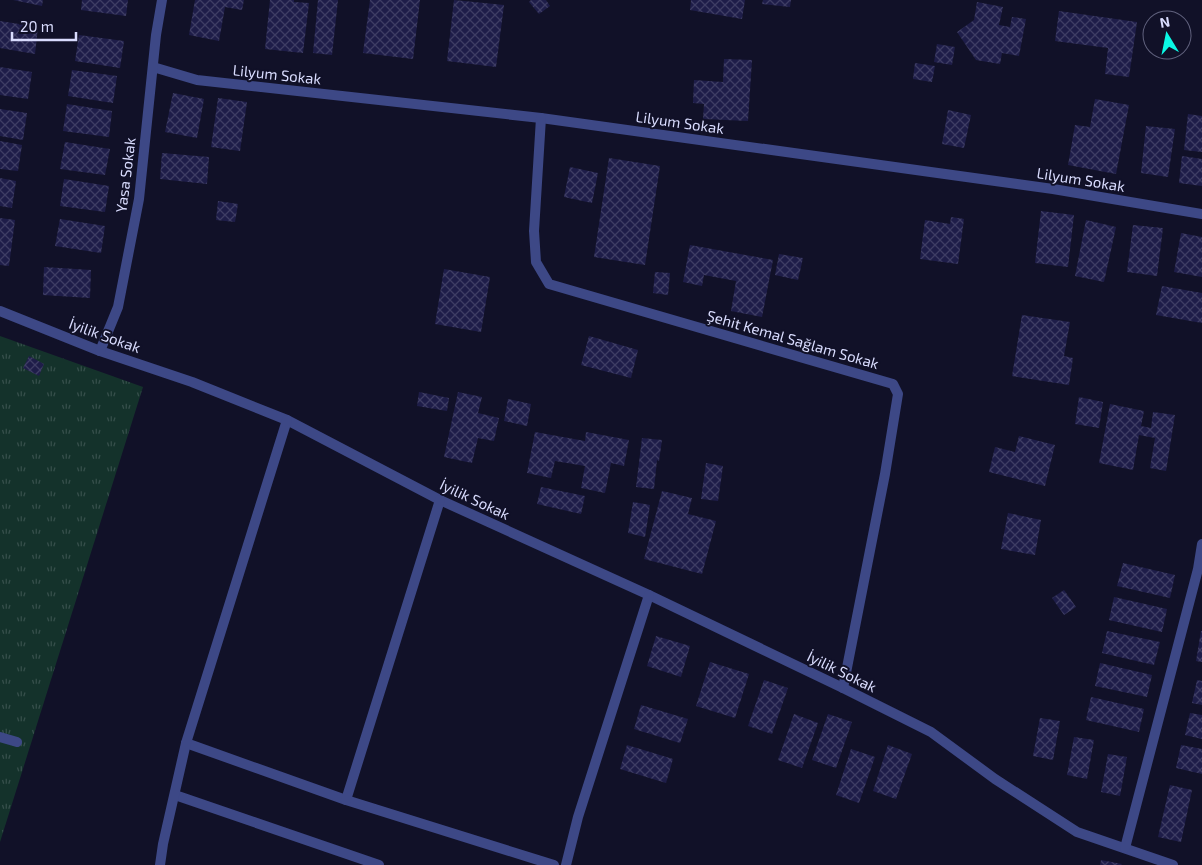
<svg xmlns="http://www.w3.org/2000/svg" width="1202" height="865" font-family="'Exo 2',sans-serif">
	<defs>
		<pattern id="grass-tufts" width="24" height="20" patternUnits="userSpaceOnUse" patternTransform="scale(1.25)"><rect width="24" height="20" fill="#14322b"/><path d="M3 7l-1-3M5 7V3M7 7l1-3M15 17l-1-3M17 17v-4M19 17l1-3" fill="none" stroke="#364f4b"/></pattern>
		<pattern id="building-cross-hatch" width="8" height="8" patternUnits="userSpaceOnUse" patternTransform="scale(1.25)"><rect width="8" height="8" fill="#1e1d49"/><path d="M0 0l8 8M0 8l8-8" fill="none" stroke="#3e3d64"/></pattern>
	</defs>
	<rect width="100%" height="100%" fill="#111128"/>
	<path fill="url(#grass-tufts)" d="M 0,336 L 143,387 L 0,842 Z"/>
	<g fill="url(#building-cross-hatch)">
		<path d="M 13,0 L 43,0 L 42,6 Z"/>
		<path d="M 82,0 L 128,0 L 126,16 L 81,10 Z"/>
		<path d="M 195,0 L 244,0 L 242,10 L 225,7 L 219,41 L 189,35 Z"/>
		<path d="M 270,0 L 294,0 L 294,2 L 309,3 L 303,53 L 265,49 Z"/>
		<path d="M 318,0 L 338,0 L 332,55 L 313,53 Z"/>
		<path d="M 370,0 L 420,0 L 413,59 L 363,53 Z"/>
		<path d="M 454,0 L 504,5 L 496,67 L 447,61 Z"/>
		<path d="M 531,0 L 546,0 L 550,6 L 539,14 L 529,2 Z"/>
		<path d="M 691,0 L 745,0 L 742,19 L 690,10 Z"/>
		<path d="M 763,0 L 791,0 L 790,7 L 762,4 Z"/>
		<path d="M 977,2 L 1003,7 L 999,25 L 1010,27 L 1012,17 L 1026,19 L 1019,56 L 1002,53 L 1000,64 L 976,60 L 957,32 L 974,20 Z"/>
		<path d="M 1059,11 L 1137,22 L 1129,77 L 1105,74 L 1108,48 L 1055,41 Z"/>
		<path d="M 0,21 L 38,27 L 35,54 L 0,48 Z"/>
		<path d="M 79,35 L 124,41 L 120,68 L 75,61 Z"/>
		<path d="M 937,44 L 955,47 L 952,65 L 934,62 Z"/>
		<path d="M 724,59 L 752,60 L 748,121 L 703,119 L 704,104 L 693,103 L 694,80 L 723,82 Z"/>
		<path d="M 915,63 L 935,66 L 932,82 L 913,79 Z"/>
		<path d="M 0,67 L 32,72 L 28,99 L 0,95 Z"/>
		<path d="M 72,70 L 117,76 L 113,103 L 68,96 Z"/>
		<path d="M 173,93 L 204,99 L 197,138 L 165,132 Z"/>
		<path d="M 218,98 L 247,102 L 240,151 L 211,147 Z"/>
		<path d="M 1095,99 L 1129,105 L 1116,174 L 1068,165 L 1075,125 L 1090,127 Z"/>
		<path d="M 67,104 L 112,111 L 109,137 L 63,131 Z"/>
		<path d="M 0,109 L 27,113 L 23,140 L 0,136 Z"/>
		<path d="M 948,110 L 971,115 L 964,148 L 942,144 Z"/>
		<path d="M 1188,114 L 1202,116 L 1202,152 L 1184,150 Z"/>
		<path d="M 1146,126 L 1175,129 L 1168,177 L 1141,173 Z"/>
		<path d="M 0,141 L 22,145 L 18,171 L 0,169 Z"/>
		<path d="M 65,142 L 110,149 L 105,175 L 60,169 Z"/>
		<path d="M 162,153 L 209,157 L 207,184 L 160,179 Z"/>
		<path d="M 1182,156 L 1202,159 L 1202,186 L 1179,183 Z"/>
		<path d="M 609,158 L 660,166 L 645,265 L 594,257 Z"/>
		<path d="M 570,167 L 598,173 L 592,203 L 564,197 Z"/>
		<path d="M 0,178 L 16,181 L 12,208 L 0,206 Z"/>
		<path d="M 64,179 L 109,186 L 105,212 L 60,206 Z"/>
		<path d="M 218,201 L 238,204 L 235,222 L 216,220 Z"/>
		<path d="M 1041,211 L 1074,215 L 1068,267 L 1035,263 Z"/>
		<path d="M 951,217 L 964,219 L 958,264 L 920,259 L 925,220 L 950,224 Z"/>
		<path d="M 0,218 L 15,220 L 9,266 L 0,265 Z"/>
		<path d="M 60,219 L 105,226 L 101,253 L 55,246 Z"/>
		<path d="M 1086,220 L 1116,227 L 1104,282 L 1075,276 Z"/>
		<path d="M 1133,225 L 1163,228 L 1157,276 L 1127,272 Z"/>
		<path d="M 1181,233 L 1202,237 L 1202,277 L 1174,272 Z"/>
		<path d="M 690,245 L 773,260 L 762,317 L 731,311 L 736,281 L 704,275 L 702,286 L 683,282 Z"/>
		<path d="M 779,254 L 803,258 L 798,280 L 775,275 Z"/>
		<path d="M 44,267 L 91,270 L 90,298 L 43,295 Z"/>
		<path d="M 444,269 L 490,277 L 481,332 L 435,324 Z"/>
		<path d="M 655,272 L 670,273 L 668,295 L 653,293 Z"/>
		<path d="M 1162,286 L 1202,293 L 1202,323 L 1156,315 Z"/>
		<path d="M 1022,315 L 1070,322 L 1064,356 L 1073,358 L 1069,385 L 1012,376 Z"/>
		<path d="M 589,336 L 638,350 L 631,378 L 581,365 Z"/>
		<path d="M 29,356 L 44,364 L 39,376 L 23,368 Z"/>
		<path d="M 419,392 L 449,398 L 447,411 L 417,406 Z"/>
		<path d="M 458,392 L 482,397 L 478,413 L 499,418 L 494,441 L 478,438 L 472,463 L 444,457 Z"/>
		<path d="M 1079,397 L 1103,402 L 1099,428 L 1075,424 Z"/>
		<path d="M 508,399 L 531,404 L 527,426 L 504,421 Z"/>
		<path d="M 1110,404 L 1144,411 L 1141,426 L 1151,428 L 1153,412 L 1175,415 L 1166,471 L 1150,468 L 1155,438 L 1139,435 L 1133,470 L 1099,463 Z"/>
		<path d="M 535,432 L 585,441 L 586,432 L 629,440 L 624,466 L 611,463 L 605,493 L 581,488 L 585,466 L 555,461 L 551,478 L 527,473 Z"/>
		<path d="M 1019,436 L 1055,445 L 1045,486 L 989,472 L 995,447 L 1015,452 Z"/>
		<path d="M 642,438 L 662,440 L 659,461 L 657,460 L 654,489 L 636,487 Z"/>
		<path d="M 706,463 L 723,466 L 718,501 L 701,499 Z"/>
		<path d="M 541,487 L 585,496 L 581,514 L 537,504 Z"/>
		<path d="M 662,491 L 692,498 L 688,514 L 716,521 L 702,574 L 644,559 Z"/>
		<path d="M 633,502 L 650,505 L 645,537 L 628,533 Z"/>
		<path d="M 1008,513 L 1041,520 L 1035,555 L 1001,549 Z"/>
		<path d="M 1123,563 L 1175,575 L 1170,598 L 1117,586 Z"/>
		<path d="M 1064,590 L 1076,607 L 1064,615 L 1052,598 Z"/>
		<path d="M 1114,597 L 1167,609 L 1162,632 L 1109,620 Z"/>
		<path d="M 1107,631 L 1160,642 L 1154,665 L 1102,653 Z"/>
		<path d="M 1201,631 L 1202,631 L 1202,662 L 1196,661 Z"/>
		<path d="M 656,636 L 690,646 L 681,677 L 647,666 Z"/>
		<path d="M 710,662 L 749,674 L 735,718 L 696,706 Z"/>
		<path d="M 1100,663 L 1152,675 L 1147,697 L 1095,686 Z"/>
		<path d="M 764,680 L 788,688 L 772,734 L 748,726 Z"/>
		<path d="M 1197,680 L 1202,681 L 1202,705 L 1192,703 Z"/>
		<path d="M 1091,697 L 1144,709 L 1139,732 L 1086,720 Z"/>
		<path d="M 641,705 L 688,719 L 680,743 L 634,729 Z"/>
		<path d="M 1190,713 L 1202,715 L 1202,739 L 1185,735 Z"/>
		<path d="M 794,714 L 818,723 L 802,768 L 778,760 Z"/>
		<path d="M 828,714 L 852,722 L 836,768 L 812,760 Z"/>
		<path d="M 1040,718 L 1060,721 L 1053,760 L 1033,756 Z"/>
		<path d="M 1074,737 L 1094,740 L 1087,779 L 1067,775 Z"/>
		<path d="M 627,745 L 673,759 L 666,783 L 620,769 Z"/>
		<path d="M 888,745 L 912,754 L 896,799 L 873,791 Z"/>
		<path d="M 1181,745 L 1202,749 L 1202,774 L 1176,768 Z"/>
		<path d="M 851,749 L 875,757 L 859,803 L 836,795 Z"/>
		<path d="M 1108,754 L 1127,757 L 1120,796 L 1101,792 Z"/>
		<path d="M 1170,785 L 1192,790 L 1181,842 L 1158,837 Z"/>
		<path d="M 1101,860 L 1122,864 L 1121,865 L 1100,865 Z"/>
	</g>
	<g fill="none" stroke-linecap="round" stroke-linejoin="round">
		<g stroke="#3d4886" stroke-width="10">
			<path d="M 153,67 L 197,80 L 541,118 L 1053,189 L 1202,214"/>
			<path d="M 541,118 L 534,231 L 536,262 L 549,284 L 893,384 L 898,394 L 885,474 L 843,688"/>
			<path d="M 0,311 L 100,351 L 192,382 L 287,420 L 440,500 L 649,595 L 843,688 L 931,732 L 995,779 L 1077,832 L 1173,865"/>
			<path d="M 100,351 L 118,307 L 139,199 L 156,35 L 162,0"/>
			<path d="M 0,737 L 17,742"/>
			<path d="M 186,743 L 346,800 L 554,865"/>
			<path d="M 175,795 L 379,865"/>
			<path d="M 346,800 L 440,500"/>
			<path d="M 1125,848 L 1198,569 L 1202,544"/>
			<path d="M 160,865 L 163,844 L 186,743 L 287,420"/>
			<path d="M 566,865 L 578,817 L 649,595"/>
		</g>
	</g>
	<g text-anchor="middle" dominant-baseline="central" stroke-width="4" stroke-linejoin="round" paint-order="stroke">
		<g font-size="15" fill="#d9dcfe" stroke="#111128">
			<text transform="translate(277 74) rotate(6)">Lilyum Sokak</text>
			<text transform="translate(680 122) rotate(8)">Lilyum Sokak</text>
			<text transform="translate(125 175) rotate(-83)">Yasa Sokak</text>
			<text transform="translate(1081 179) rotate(9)">Lilyum Sokak</text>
			<text transform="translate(105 335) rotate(20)">İyilik Sokak</text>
			<text transform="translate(793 339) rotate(16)">Şehit Kemal Sağlam Sokak</text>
			<text transform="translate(475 499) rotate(25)">İyilik Sokak</text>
			<text transform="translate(842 671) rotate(26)">İyilik Sokak</text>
		</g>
	</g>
	<g transform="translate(1167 35) rotate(350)"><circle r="24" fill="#111128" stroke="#61627e"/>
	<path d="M0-4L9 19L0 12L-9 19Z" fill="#0bf8e4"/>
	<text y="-8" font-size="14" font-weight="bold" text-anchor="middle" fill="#d9dcfe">N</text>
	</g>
	<path d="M12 32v8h64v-8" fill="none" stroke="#d9dcfe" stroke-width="2.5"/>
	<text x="20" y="32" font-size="15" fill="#d9dcfe" stroke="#111128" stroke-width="4" paint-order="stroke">20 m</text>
</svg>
